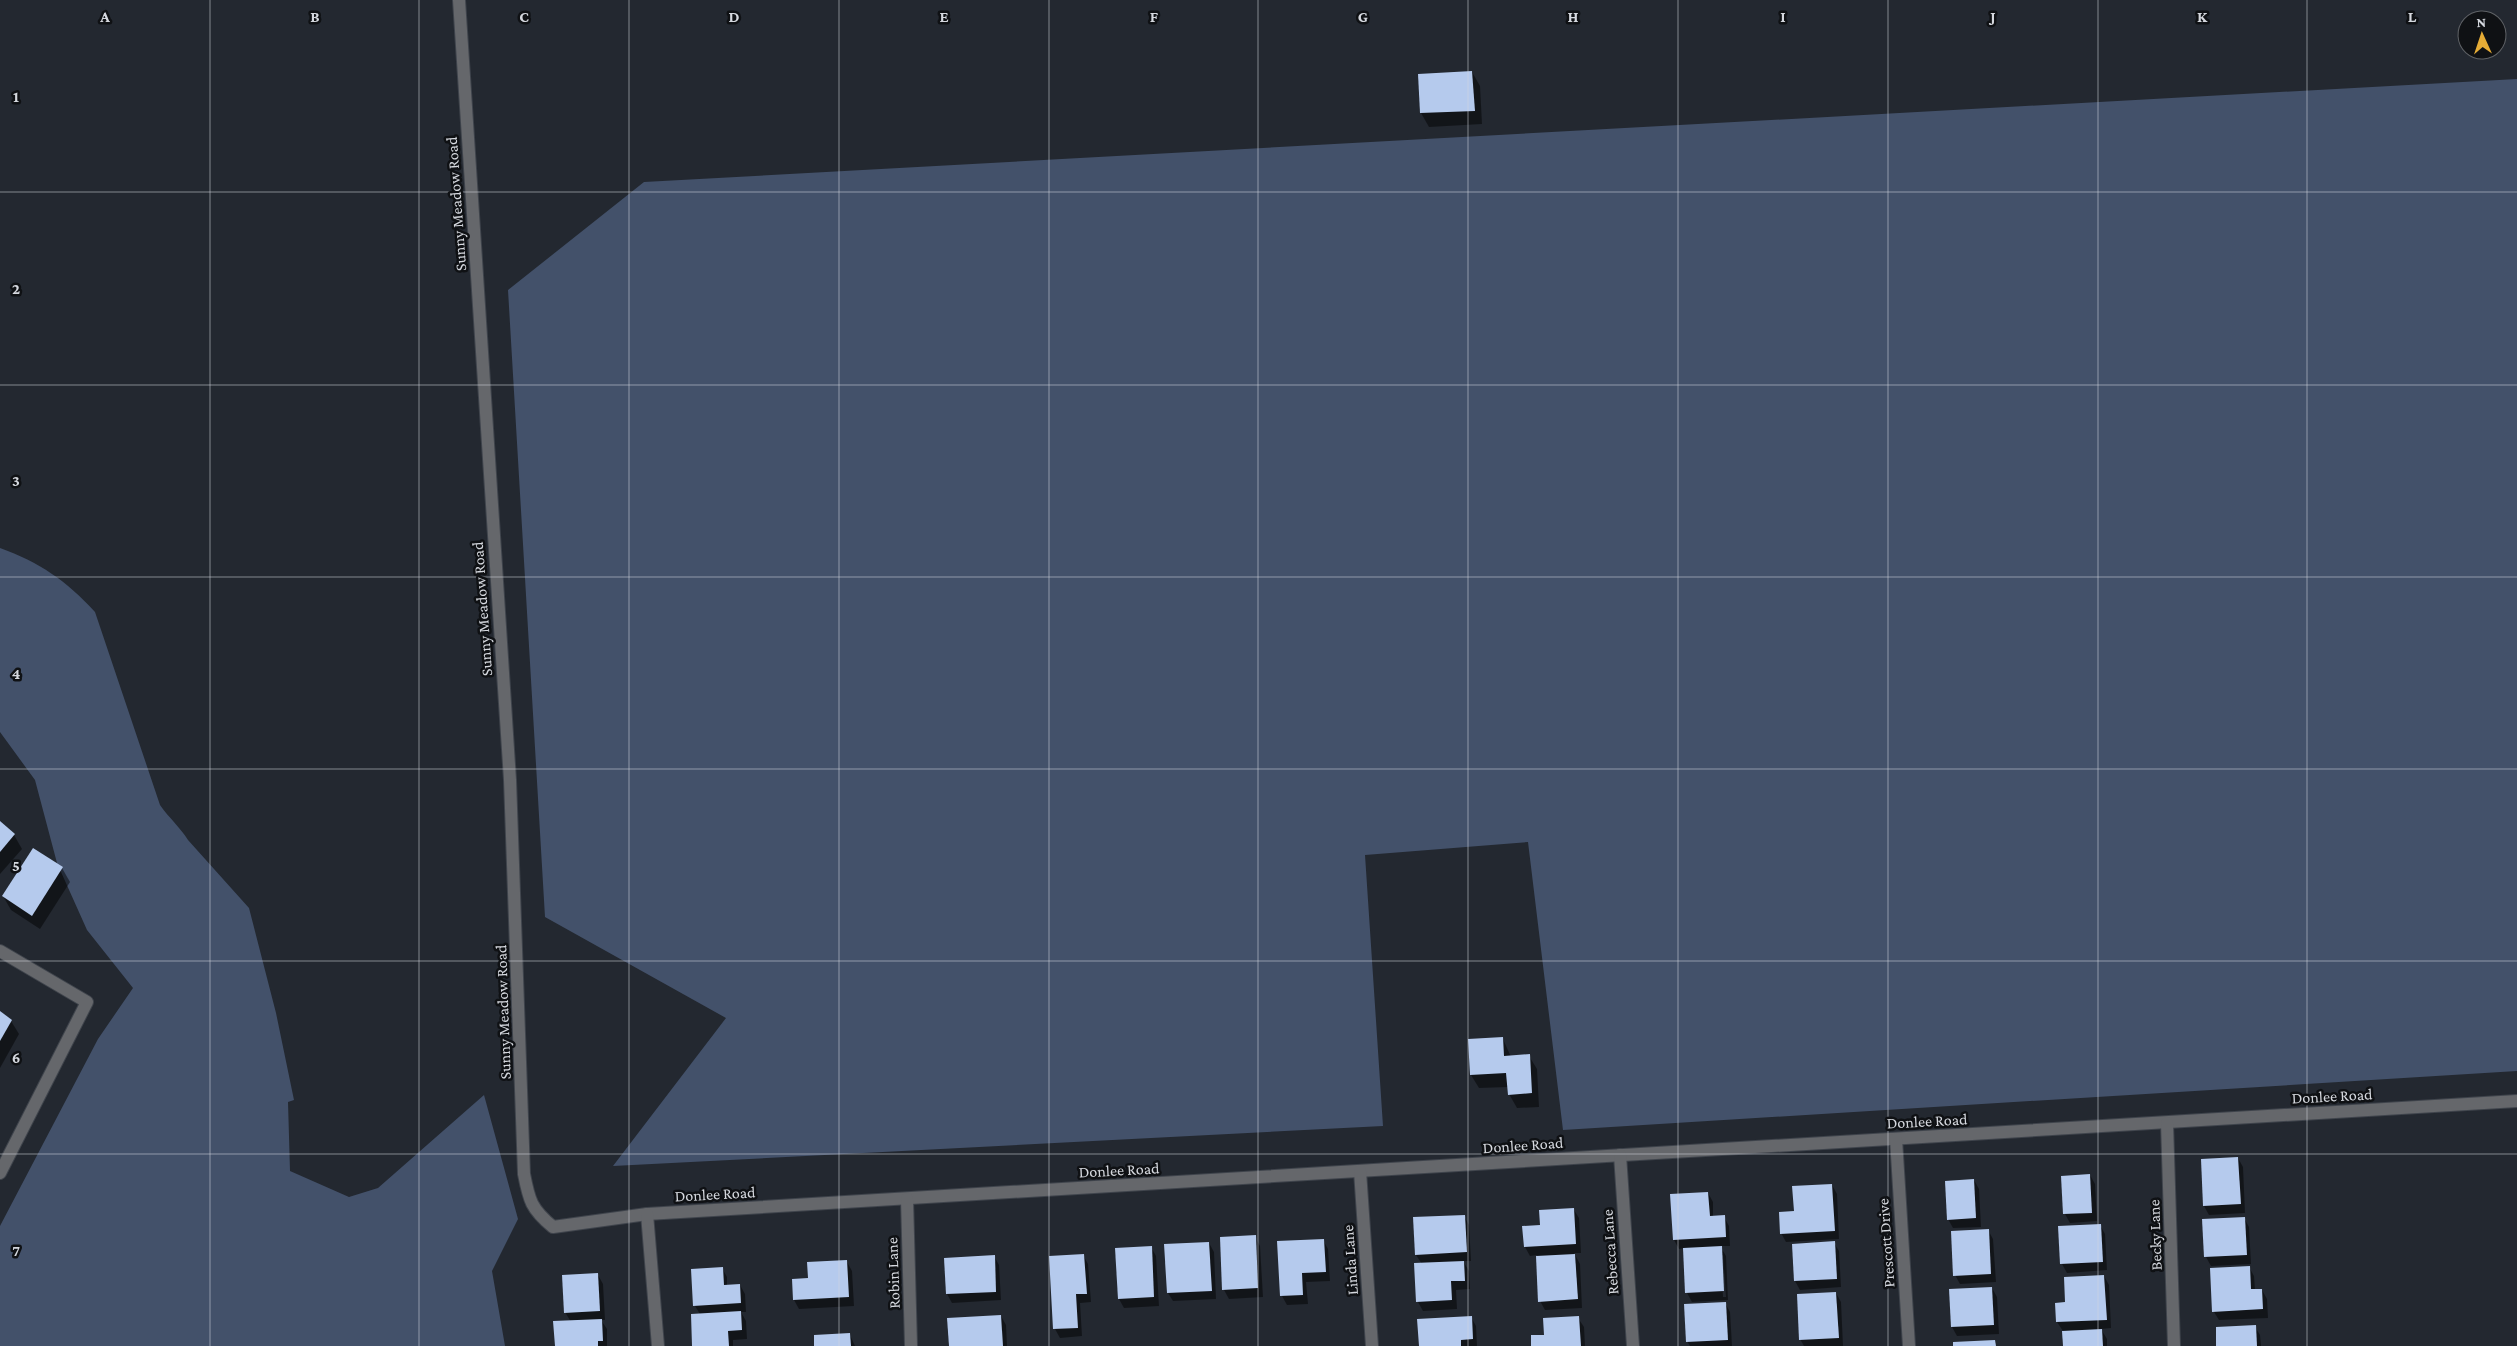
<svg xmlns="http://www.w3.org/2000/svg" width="2517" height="1346" font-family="'Crimson Pro',serif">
	<rect width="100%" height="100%" fill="#232830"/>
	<g fill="#43516a">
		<path d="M 2517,79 L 2517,1071 L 1563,1130 L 1528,842 L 1365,855 L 1383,1126 L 613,1166 L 726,1018 L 545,917 L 508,290 L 644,182 Z"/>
		<path d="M 0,548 C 39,562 67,581 95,612 L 160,805 C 169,818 180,827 188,840 L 249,908 L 276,1013 L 294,1100 L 288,1102 L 290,1171 L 349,1197 L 378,1188 L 484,1095 L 518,1219 L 492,1271 L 505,1346 L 0,1346 L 0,1226 L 98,1039 L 133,988 L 87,930 L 57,863 L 35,780 L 0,732 Z"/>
	</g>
	<g fill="#0007" fill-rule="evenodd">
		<path d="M 1472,72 L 1480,86 L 1482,124 L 1429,127 L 1421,113 L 1419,75 Z"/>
		<path d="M 0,823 L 14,835 L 22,849 L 0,874 Z"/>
		<path d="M 33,849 L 62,868 L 70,882 L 40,929 L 11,910 L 3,896 Z"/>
		<path d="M 0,1013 L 11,1021 L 19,1034 L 0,1068 Z"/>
		<path d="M 1503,1039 L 1511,1057 L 1529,1056 L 1537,1069 L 1539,1107 L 1517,1108 L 1509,1094 L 1508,1087 L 1479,1088 L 1471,1075 Z"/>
		<path d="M 2238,1158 L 2243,1167 L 2245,1213 L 2209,1215 L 2204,1206 L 2202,1160 Z"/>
		<path d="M 2090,1175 L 2095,1184 L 2097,1221 L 2070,1223 L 2065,1214 Z"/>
		<path d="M 1974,1180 L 1979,1189 L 1981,1227 L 1953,1228 L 1948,1219 Z"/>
		<path d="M 1832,1185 L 1837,1194 L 1839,1239 L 1786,1242 L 1781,1233 Z"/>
		<path d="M 1708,1193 L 1713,1202 L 1713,1217 L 1724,1217 L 1729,1226 L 1730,1246 L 1720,1246 L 1726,1256 L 1728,1300 L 1692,1302 L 1687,1293 L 1684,1248 L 1679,1249 L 1674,1240 ZM 1721,1255 L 1723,1255 L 1726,1297 L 1723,1297 Z"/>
		<path d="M 1574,1210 L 1579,1218 L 1581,1253 L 1574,1253 L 1580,1264 L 1582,1308 L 1545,1310 L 1540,1301 L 1537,1255 L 1530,1256 L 1525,1247 L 1541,1226 Z"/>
		<path d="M 1464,1216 L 1469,1225 L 1471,1261 L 1463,1261 L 1469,1271 L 1470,1289 L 1456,1290 L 1457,1309 L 1423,1311 L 1418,1302 L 1422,1264 L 1416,1255 Z"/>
		<path d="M 2244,1218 L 2249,1227 L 2251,1264 L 2211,1266 L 2206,1257 Z"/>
		<path d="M 2100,1225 L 2105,1234 L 2107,1270 L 2067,1273 L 2062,1264 Z"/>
		<path d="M 1988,1230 L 1993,1239 L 1996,1282 L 1960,1284 L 1955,1275 Z"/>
		<path d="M 1255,1237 L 1260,1246 L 1263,1297 L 1229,1299 L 1224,1290 Z"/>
		<path d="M 1323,1240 L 1328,1249 L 1330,1281 L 1306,1282 L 1308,1304 L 1287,1305 L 1282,1296 Z"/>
		<path d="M 1209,1243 L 1214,1252 L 1216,1299 L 1173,1301 L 1168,1293 Z"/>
		<path d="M 1834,1243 L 1839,1251 L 1841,1287 L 1800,1290 L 1795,1281 Z"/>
		<path d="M 1151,1247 L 1156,1256 L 1159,1306 L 1124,1308 L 1119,1299 L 1116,1249 Z"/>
		<path d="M 1083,1255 L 1088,1264 L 1091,1302 L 1080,1303 L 1082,1336 L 1060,1338 L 1055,1329 Z"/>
		<path d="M 994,1256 L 999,1265 L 1001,1300 L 952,1303 L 947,1294 L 945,1259 Z"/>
		<path d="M 847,1262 L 852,1271 L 854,1306 L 799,1309 L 794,1300 Z"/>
		<path d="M 2249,1267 L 2254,1276 L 2255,1290 L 2262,1290 L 2267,1299 L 2268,1318 L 2219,1320 L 2214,1312 Z"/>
		<path d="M 722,1268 L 727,1277 L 727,1286 L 740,1285 L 745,1294 L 746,1312 L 741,1312 L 746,1321 L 747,1339 L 733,1340 L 733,1346 L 694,1346 L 700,1314 L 695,1306 Z"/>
		<path d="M 598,1275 L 603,1284 L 605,1320 L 601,1320 L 607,1329 L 607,1346 L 556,1346 L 571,1322 L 565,1312 Z"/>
		<path d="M 2104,1276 L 2109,1285 L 2111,1328 L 2101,1329 L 2107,1339 L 2107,1346 L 2064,1346 L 2063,1331 L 2057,1322 L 2056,1304 L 2066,1303 Z"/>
		<path d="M 1992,1288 L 1997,1297 L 1999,1334 L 1957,1336 L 1952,1327 Z"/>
		<path d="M 1836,1293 L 1841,1302 L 1843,1346 L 1804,1346 L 1800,1339 Z"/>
		<path d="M 1725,1303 L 1730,1312 L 1732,1346 L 1690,1346 L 1687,1341 Z"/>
		<path d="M 1001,1316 L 1006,1325 L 1007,1346 L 950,1346 Z"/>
		<path d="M 1471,1317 L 1476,1326 L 1477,1346 L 1420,1346 Z"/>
		<path d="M 1578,1318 L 1584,1327 L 1585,1346 L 1533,1346 L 1545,1336 Z"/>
		<path d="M 2255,1327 L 2260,1335 L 2261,1346 L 2218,1346 Z"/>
		<path d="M 850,1335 L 855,1346 L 816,1346 Z"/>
	</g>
	<g fill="#b5caed">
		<path d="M 1472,71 L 1475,111 L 1420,113 L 1418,74 Z"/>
		<path d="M 0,821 L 15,834 L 0,852 Z"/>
		<path d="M 33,848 L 63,867 L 32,916 L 2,896 Z"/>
		<path d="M 0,1011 L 12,1020 L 0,1041 Z"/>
		<path d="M 1503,1037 L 1504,1056 L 1530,1054 L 1532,1093 L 1508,1095 L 1506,1073 L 1470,1075 L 1468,1039 Z"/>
		<path d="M 2238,1157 L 2241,1204 L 2203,1206 L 2201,1159 Z"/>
		<path d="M 2090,1174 L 2092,1213 L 2063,1214 L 2061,1176 Z"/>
		<path d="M 1974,1179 L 1976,1218 L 1947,1220 L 1945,1181 Z"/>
		<path d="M 1832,1184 L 1835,1231 L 1780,1234 L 1779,1212 L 1794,1211 L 1792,1186 Z"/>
		<path d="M 1708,1192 L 1710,1216 L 1725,1215 L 1726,1237 L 1673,1240 L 1670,1194 Z"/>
		<path d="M 1574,1208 L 1576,1244 L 1524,1247 L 1522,1226 L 1540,1225 L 1539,1210 Z"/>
		<path d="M 1465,1215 L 1467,1252 L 1415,1255 L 1413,1217 Z"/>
		<path d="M 2245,1217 L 2247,1255 L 2204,1257 L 2202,1219 Z"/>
		<path d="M 2101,1224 L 2103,1262 L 2060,1264 L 2058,1226 Z"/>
		<path d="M 1989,1229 L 1991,1274 L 1953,1276 L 1951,1231 Z"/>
		<path d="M 1256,1235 L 1258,1288 L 1222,1290 L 1220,1237 Z"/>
		<path d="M 1324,1239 L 1326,1272 L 1302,1273 L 1303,1295 L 1280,1296 L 1277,1241 Z"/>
		<path d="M 1835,1241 L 1837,1279 L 1794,1281 L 1792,1244 Z"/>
		<path d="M 1209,1242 L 1212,1291 L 1167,1293 L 1164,1244 Z"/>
		<path d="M 1152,1246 L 1154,1297 L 1118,1299 L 1115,1248 Z"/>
		<path d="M 1722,1246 L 1724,1291 L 1685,1293 L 1683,1248 Z"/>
		<path d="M 1084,1254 L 1087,1294 L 1076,1294 L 1078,1328 L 1053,1329 L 1049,1256 Z"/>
		<path d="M 1575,1254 L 1578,1299 L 1538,1302 L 1536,1256 Z"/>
		<path d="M 995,1255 L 996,1292 L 946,1294 L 944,1258 Z"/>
		<path d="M 847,1260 L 849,1297 L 793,1300 L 792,1279 L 808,1278 L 807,1262 Z"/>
		<path d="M 1464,1261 L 1465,1281 L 1451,1281 L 1452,1300 L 1416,1302 L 1414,1263 Z"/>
		<path d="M 2250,1266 L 2251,1289 L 2262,1289 L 2263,1309 L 2212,1312 L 2210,1268 Z"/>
		<path d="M 723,1267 L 724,1285 L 740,1284 L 741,1303 L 693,1306 L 691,1269 Z"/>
		<path d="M 598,1273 L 600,1311 L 564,1313 L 562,1275 Z"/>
		<path d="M 2104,1275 L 2107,1320 L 2056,1322 L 2055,1303 L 2065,1302 L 2064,1277 Z"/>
		<path d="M 1992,1287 L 1994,1325 L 1951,1327 L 1949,1289 Z"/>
		<path d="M 1836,1292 L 1839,1338 L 1799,1340 L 1797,1294 Z"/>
		<path d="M 1726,1302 L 1728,1340 L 1686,1342 L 1684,1304 Z"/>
		<path d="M 741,1311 L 742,1330 L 728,1331 L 729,1346 L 692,1346 L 691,1314 Z"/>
		<path d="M 1001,1315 L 1003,1346 L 949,1346 L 947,1318 Z"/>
		<path d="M 1472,1316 L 1473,1339 L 1461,1340 L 1461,1346 L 1419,1346 L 1417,1319 Z"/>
		<path d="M 1579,1316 L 1581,1346 L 1531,1346 L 1531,1335 L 1544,1335 L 1543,1318 Z"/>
		<path d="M 602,1319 L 603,1341 L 598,1341 L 598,1346 L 555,1346 L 553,1321 Z"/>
		<path d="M 2256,1325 L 2257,1346 L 2216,1346 L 2216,1327 Z"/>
		<path d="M 2102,1329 L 2103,1346 L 2063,1346 L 2062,1331 Z"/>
		<path d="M 850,1333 L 851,1346 L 814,1346 L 814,1335 Z"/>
		<path d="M 1995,1340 L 1996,1346 L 1953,1346 L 1953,1342 Z"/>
	</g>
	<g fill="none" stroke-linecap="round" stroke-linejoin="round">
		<g stroke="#3f444c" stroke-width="14">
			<g id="minor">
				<path d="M 459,0 L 510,780 L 524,1174 C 529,1200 531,1209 553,1227 L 647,1214 L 2517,1101"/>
				<path d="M 0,951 L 87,1002 L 0,1173"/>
				<path d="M 2167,1123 L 2174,1346"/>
				<path d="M 1896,1139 L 1909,1346"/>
				<path d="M 1620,1155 L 1633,1346"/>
				<path d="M 1360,1171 L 1372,1346"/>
				<path d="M 907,1199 L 911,1346"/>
				<path d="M 647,1214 L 658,1346"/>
			</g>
		</g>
		<use href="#minor" stroke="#65676b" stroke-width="12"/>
	</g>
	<path fill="none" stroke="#d5d8de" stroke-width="1" stroke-opacity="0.55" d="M 210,0 L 210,1346M 419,0 L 419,1346M 629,0 L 629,1346M 839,0 L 839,1346M 1049,0 L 1049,1346M 1258,0 L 1258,1346M 1468,0 L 1468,1346M 1678,0 L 1678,1346M 1888,0 L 1888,1346M 2098,0 L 2098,1346M 2307,0 L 2307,1346M 0,192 L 2517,192M 0,385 L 2517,385M 0,577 L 2517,577M 0,769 L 2517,769M 0,961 L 2517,961M 0,1154 L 2517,1154"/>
	<g text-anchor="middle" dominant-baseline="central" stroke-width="5" stroke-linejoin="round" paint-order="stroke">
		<g font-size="16" fill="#d5d8de" stroke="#0f1114">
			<text transform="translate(456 204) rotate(-94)">Sunny Meadow Road</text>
			<text transform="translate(482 609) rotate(-94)">Sunny Meadow Road</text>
			<text transform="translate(503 1012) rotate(-92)">Sunny Meadow Road</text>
			<text transform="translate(2332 1096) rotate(-3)">Donlee Road</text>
			<text transform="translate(1927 1121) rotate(-3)">Donlee Road</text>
			<text transform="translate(1523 1145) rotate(-4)">Donlee Road</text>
			<text transform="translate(1119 1170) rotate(-3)">Donlee Road</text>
			<text transform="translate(715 1194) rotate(-3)">Donlee Road</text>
			<text transform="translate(2155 1235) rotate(-92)">Becky Lane</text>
			<text transform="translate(1886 1243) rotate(-94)">Prescott Drive</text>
			<text transform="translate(1610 1252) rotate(-94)">Rebecca Lane</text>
			<text transform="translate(1350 1260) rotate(-94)">Linda Lane</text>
			<text transform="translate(893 1273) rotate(-92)">Robin Lane</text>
		</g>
	</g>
	<g font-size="16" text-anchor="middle" font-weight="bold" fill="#d5d8de" stroke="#0f1114" stroke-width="5" stroke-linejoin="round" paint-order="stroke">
		<text x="105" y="22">A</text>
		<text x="315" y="22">B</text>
		<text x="524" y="22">C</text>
		<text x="734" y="22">D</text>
		<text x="944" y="22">E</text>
		<text x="1154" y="22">F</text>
		<text x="1363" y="22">G</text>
		<text x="1573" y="22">H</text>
		<text x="1783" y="22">I</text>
		<text x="1993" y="22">J</text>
		<text x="2202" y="22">K</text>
		<text x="2412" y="22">L</text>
		<text x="16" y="102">1</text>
		<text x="16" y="294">2</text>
		<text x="16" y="486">3</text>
		<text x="16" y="679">4</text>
		<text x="16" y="871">5</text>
		<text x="16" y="1063">6</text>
		<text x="16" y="1256">7</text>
	</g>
	<g transform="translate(2482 35) rotate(357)"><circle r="24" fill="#0f1114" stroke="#5e6165"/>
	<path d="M0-4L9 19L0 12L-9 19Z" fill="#e6ac36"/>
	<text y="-8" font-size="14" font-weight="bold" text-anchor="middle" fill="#d5d8de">N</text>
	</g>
</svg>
